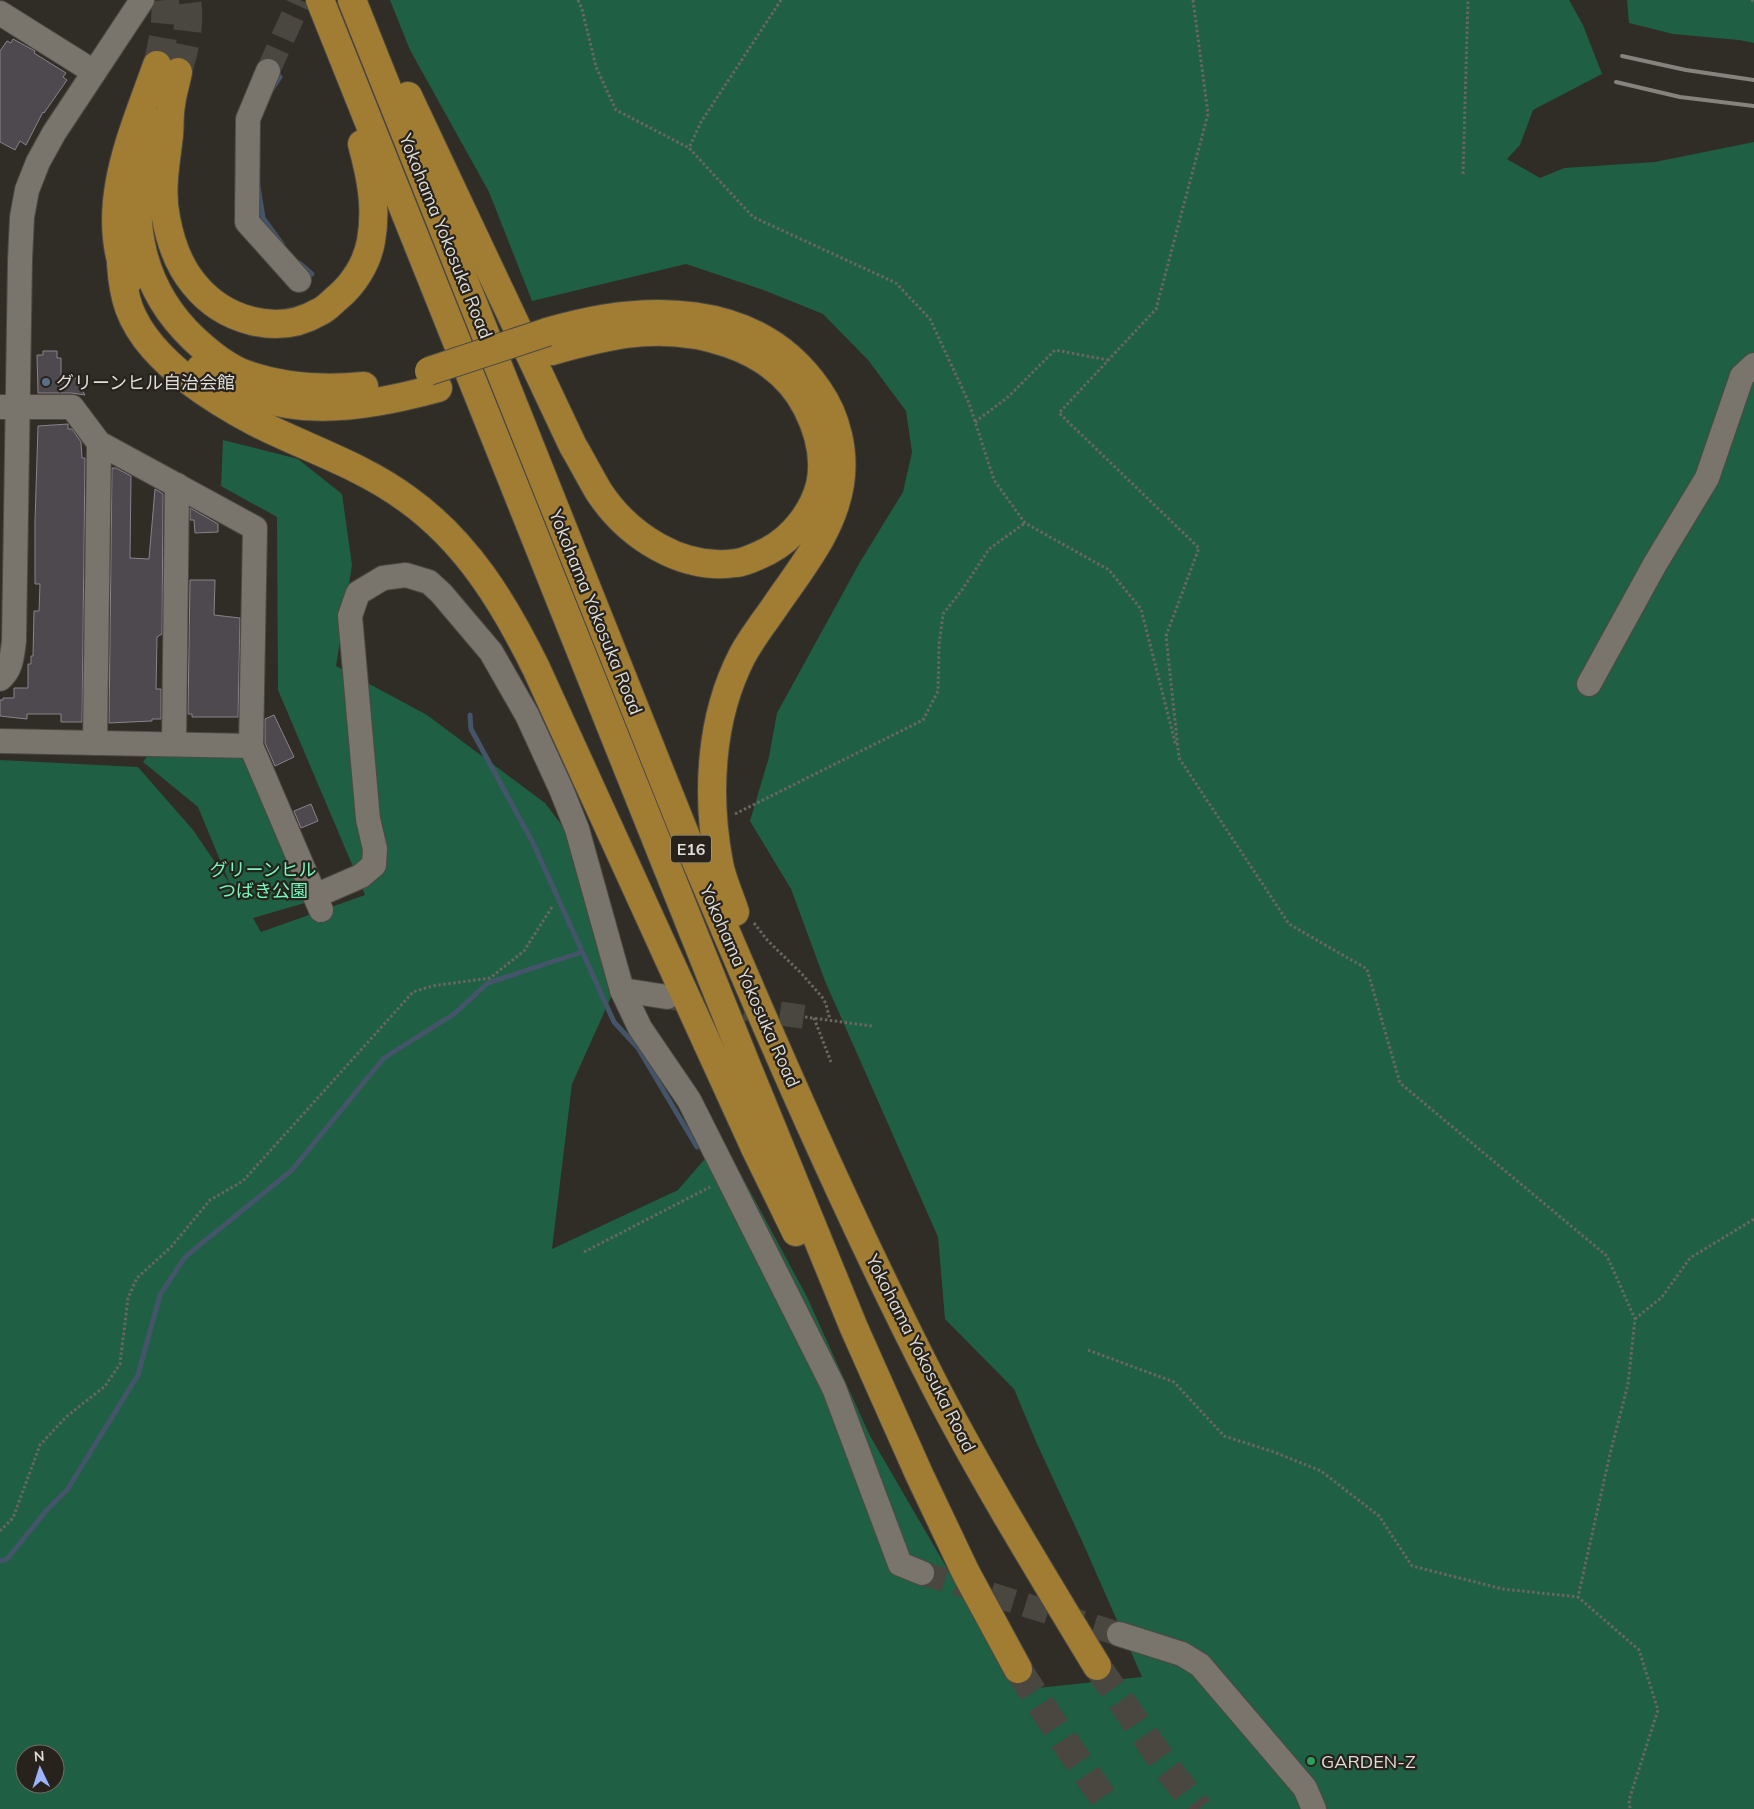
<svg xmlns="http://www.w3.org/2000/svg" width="1754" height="1809" font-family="Mulish,'Noto Sans JP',sans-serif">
	<rect width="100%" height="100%" fill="#302c26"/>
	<g fill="#1f5f44" fill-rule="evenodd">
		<path d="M 390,0 L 1569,0 L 1583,25 L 1602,74 L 1533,110 L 1520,145 L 1507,159 L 1540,178 L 1564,168 L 1655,162 L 1754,142 L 1754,1809 L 0,1809 L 0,760 L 138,767 L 193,830 L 230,884 L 198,807 L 143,762 L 150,752 L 247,758 L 308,902 L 253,918 L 261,932 L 365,895 L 278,690 L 277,517 L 221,486 L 223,440 L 298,459 L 342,494 L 352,565 L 336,666 L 427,715 L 545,803 L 596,870 L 610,901 L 621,975 L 572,1084 L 552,1249 L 678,1190 L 722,1139 L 807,1297 L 870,1436 L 1018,1690 L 1142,1677 L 1082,1541 L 1037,1444 L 1014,1389 L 945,1319 L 938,1237 L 825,981 L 791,889 L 750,821 L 769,757 L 777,713 L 860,562 L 903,492 L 912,452 L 906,411 L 868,360 L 823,314 L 766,291 L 686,264 L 532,301 L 489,192 L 410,50 ZM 25,1754 L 55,1754 L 55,1784 L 25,1784 Z"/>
		<path d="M 1627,0 L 1754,0 L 1754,43 L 1739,40 L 1673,34 L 1629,23 Z"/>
	</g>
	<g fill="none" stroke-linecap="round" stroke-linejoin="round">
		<g stroke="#44556a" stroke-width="5">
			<path d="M 271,91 L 280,77"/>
			<path d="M 258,186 L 263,218 L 282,244"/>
			<path d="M 299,263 L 312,274"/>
			<path d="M 470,715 L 471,729 L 533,843 L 614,1022 L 638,1048 L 697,1147"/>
			<path d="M 0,1561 L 7,1559 L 46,1511 L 67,1490 L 138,1375 L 160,1295 L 185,1257 L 292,1170 L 384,1058 L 454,1014 L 488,983 L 582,952"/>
		</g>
	</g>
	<g fill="#4e484f" stroke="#89838a">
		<path d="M 13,39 L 35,51 L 34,53 L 66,73 L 63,77 L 67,80 L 44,113 L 43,112 L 26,145 L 20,141 L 15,150 L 0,142 L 0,51 L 7,41 L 11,43 Z"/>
		<path d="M 43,351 L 57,351 L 57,358 L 61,358 L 61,381 L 73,374 L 85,395 L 72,393 L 38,393 L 37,355 L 43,355 Z"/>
		<path d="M 68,424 L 68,429 L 72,429 L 81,442 L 82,458 L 85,458 L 82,722 L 61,722 L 61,714 L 27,714 L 27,719 L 0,716 L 0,700 L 3,700 L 3,698 L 14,698 L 14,688 L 28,688 L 28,664 L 31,664 L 31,656 L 33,656 L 34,611 L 39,611 L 40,584 L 35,584 L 35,521 L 38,426 Z"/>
		<path d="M 112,468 L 116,468 L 131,476 L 130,558 L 149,559 L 155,489 L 163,494 L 162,634 L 157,637 L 156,689 L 161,689 L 161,719 L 152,719 L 152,721 L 109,723 Z"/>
		<path d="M 190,508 L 218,524 L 218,532 L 195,533 L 194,520 L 190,520 Z"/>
		<path d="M 190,580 L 215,580 L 214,615 L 240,618 L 238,717 L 192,717 L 192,714 L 188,714 Z"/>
		<path d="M 274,715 L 294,757 L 275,766 L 265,743 L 265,719 Z"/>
		<path d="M 311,804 L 318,821 L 301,828 L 294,811 Z"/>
	</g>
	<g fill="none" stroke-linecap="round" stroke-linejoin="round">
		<g stroke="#4a4741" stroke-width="24" stroke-dasharray="24 12" stroke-linecap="butt">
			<path d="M 268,71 L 300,0"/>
			<path d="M 673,998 L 805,1017"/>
			<path d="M 922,1573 L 1119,1634"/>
		</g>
		<g stroke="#4a4741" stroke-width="28" stroke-dasharray="28 14" stroke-linecap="butt">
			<path d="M 157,65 C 162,44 167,22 165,0"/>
			<path d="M 178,72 C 185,48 191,25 187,0"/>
			<path d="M 1097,1666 L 1168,1769 L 1199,1809"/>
			<path d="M 1018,1669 L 1065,1742 L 1111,1809"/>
		</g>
		<g stroke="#4c4943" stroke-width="26">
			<g id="minor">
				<path d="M 0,13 L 94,72"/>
				<path d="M 268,71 L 248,119 L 247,222 L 299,280"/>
				<path d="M 0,407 L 72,407 L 99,443 L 255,528 L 251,746 L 321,910"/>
				<path d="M 0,679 C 12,669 12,655 14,641 L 20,260 L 22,217 L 27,190 L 38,162 L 54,133 L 142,0"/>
				<path d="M 1589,684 L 1655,564 L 1707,478 L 1742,376 L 1754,365"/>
				<path d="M 0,741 L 251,746"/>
				<path d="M 95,743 L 99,443"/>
				<path d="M 174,744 L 177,485"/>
				<path d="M 315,896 L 361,876 L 374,865 L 375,849 L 368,819 L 350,616 L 358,593 L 383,578 L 406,575 L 429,582 L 441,593 L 491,652 L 527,715 L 561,789 L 577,829 L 622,990 L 640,1028 L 689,1100 L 834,1388 L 900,1564 L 922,1573"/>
				<path d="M 622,990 L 667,997"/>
				<path d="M 1119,1634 L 1182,1654 L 1200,1665 L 1305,1788 L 1314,1809"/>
			</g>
		</g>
		<g stroke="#4c4943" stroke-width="30">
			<g id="highway">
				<path d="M 320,0 L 748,1069 L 854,1328 L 919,1474 L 966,1573 L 1018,1669"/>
				<path d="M 352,0 L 693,854 C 769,1034 847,1215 937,1390 C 986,1484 1042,1575 1097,1666"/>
				<path d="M 178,72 C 176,83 172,94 171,105 C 169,115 170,125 169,135 C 166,163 160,190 166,218 C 170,240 179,266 194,284 C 223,320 277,337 319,312 C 326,309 331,303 337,298 C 354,284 367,263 371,241 C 377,207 371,177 362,144"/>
				<path d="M 408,96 L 573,446 C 582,461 590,477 599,492 C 628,536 682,571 736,563 C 746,562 758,556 768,551 C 793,538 813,512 820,485 C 826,458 819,432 807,408 C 775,344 691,325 626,334 C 601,338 577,344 552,351"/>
				<path d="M 160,122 C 154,132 151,143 147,154 C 125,221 143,291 194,339 C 208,352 222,364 240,372 C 280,388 322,390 364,386"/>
				<path d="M 121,264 C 122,279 124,294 129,308 C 140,338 164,361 188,380 C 209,396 232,410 255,422 C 306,448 361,465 407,499 C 467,542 504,603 536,668 L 755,1148 L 796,1232"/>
				<path d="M 128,281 C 97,209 133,133 157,65"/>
				<path d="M 547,332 C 641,304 756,299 818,390 C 837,417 845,452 840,484 C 833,529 803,566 778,602 C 766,620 752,637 742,656 C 710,718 706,795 719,863 C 722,880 730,896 735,912"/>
				<path d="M 200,369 C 278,421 352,411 438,388"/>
			</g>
		</g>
		<g stroke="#6a6661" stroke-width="3" stroke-dasharray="2.5 2.5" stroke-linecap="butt">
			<path d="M 578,0 L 582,9 L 596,67 L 616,110 L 689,148"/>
			<path d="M 781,0 L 701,122 L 689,148 L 753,217 L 896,283 L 930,319 L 969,403 L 994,480 L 1025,523 L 1109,570 L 1141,609 L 1176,746"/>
			<path d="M 1193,0 L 1208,114 L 1156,309 L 1059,413 L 1199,548 L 1166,636 L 1179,758 L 1289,924 L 1367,969 L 1400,1083 L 1607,1256 L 1635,1319 L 1628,1384 L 1610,1454 L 1578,1597 L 1639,1650 L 1658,1710 L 1629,1800 L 1630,1809"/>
			<path d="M 1751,0 L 1754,1"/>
			<path d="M 1463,174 L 1468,0"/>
			<path d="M 975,422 L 1008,397 L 1055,350 L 1108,360"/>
			<path d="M 735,814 L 923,720 L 938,691 L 939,645 L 943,614 L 962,590 L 989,549 L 1025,523"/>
			<path d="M 754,923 L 768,941 L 800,972 L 822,997 L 826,1004 L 830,1020"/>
			<path d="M 805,1017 L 872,1026"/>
			<path d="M 814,1018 L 831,1062"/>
			<path d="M 584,1252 L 710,1187"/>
			<path d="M 1635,1319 L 1662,1297 L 1690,1258 L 1754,1219"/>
			<path d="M 1088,1350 L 1174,1382 L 1224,1436 L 1274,1452 L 1321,1471 L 1379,1516 L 1412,1566 L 1503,1589 L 1578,1597"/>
			<path d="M 0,1531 L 13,1518 L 40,1445 L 66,1417 L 105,1386 L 120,1364 L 128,1298 L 137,1278 L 171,1247 L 210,1200 L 243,1181 L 413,992 L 432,986 L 490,978 L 524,951 L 552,907"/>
		</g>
		<use href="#minor" stroke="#79746c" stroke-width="24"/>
		<use href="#highway" stroke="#a17d33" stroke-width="28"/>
		<g stroke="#86837e" stroke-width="4">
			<path d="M 1622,56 L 1686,70 L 1754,80"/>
			<path d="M 1616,82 L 1680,97 L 1754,106"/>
		</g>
		<g stroke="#4c4943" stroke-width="30" stroke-linecap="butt">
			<path id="highway-bridge" d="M 429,371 L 547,332"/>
		</g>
		<use href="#highway-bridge" stroke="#a17d33" stroke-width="28"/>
	</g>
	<circle fill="#5c6f8a" stroke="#27221c" stroke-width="2" cx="46" cy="382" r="5"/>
	<circle fill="#2e9e5b" stroke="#27221c" stroke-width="2" cx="1311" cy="1761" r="5"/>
	<g text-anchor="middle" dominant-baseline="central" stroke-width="4.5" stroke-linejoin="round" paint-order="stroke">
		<rect fill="#27221c" stroke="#a8a5a0" stroke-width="1" x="671" y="835.5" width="40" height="27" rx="4"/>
		<g font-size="16" font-weight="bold" fill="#dfddd8">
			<text x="691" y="849">E16</text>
		</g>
		<g font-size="18" fill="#dfddd8" stroke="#27221c">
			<text transform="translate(446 236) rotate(68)">Yokohama Yokosuka Road</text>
			<text transform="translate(596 612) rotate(68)">Yokohama Yokosuka Road</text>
			<text transform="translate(750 986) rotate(66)">Yokohama Yokosuka Road</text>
			<text transform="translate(921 1353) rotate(63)">Yokohama Yokosuka Road</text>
		</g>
		<g font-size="18" fill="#dfddd8" stroke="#27221c" text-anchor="start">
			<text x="56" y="382">グリーンヒル自治会館</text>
			<text x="1321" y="1761">GARDEN-Z</text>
		</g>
		<g font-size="18" fill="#73f9bd" stroke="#27221c">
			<text x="263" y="869">グリーンヒル<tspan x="263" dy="21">つばき公園</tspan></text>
		</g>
	</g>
	<g transform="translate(40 1769) rotate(356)"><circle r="24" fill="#27221c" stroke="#716d67"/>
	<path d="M0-4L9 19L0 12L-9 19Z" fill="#9eb3fd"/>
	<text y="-8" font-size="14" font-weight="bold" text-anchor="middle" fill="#dfddd8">N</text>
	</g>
</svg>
